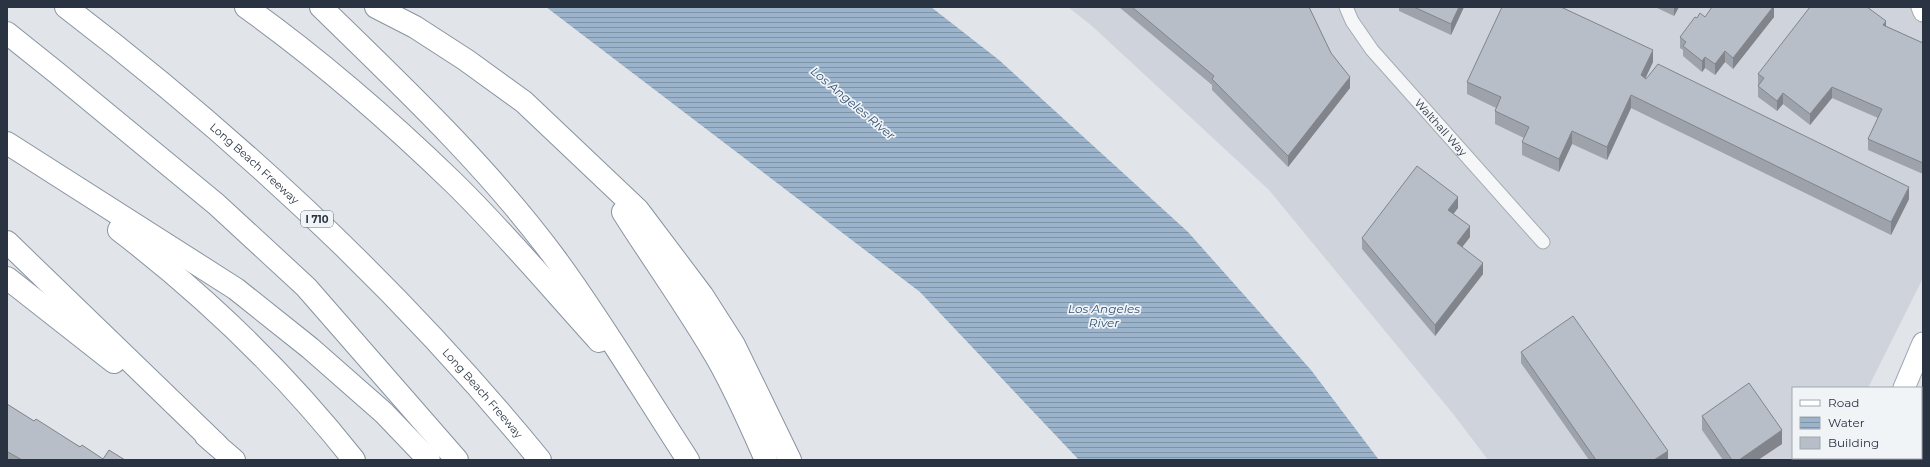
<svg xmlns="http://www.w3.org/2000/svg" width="1930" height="467" font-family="Montserrat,sans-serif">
	<defs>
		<pattern id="water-rules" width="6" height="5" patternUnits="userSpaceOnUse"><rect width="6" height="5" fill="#9bb4cb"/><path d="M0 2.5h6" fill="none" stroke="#7e93a6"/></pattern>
	</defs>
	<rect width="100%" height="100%" fill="#e1e5ea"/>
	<path fill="#cfd4dc" d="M 1068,7 L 1923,7 L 1923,278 L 1868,388 L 1793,388 L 1793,458 L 1832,458 L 1831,460 L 1488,460 L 1454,415 L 1269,190 L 1092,26 Z"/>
	<path fill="url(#water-rules)" d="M 546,7 L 931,7 L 999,60 L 1188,232 L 1311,370 L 1379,460 L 1079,460 L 920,292 Z"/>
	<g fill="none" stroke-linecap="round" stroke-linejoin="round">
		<g stroke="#a6acb4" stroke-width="15">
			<g id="street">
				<path id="s1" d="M 1346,7 L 1352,21 L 1372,50 L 1543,242"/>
			</g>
		</g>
		<g stroke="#a6acb4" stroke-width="21">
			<path id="secondary" d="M 1921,7 L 1923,12"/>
		</g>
		<g stroke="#a0a9b6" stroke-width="23">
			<g id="primary">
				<path d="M 1904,388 L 1923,343"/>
				<path d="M 1921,442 L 1923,437"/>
				<path d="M 1873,460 L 1874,458"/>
				<path d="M 1913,460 L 1914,458"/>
			</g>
		</g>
		<g stroke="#8893a1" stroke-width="24">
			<g id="highway">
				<path id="s2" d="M 66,7 C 240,140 401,290 540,460"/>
				<path d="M 246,7 C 320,60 389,120 454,183 C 505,233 551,288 599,341"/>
				<path d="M 321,7 C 403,87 487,166 555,258 C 603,323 644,393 688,460"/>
				<path d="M 376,7 L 415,27 L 466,60 L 524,102 L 638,210 L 702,295 L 734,345 L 790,460"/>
				<path d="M 7,33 L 57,73 L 216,204 L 306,287 L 457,460"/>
				<path d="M 7,143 L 236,289 L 310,348 L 384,413 L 429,460"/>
				<path d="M 623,212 C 654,261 688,308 717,358 C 736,391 751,426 766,460"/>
				<path d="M 119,230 C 205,296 287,375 354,460"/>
				<path d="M 7,242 L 217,445"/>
				<path d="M 7,278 L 114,362"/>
				<path d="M 206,436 L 234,460"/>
			</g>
		</g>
		<use href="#street" stroke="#f4f6f8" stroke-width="13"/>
		<use href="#secondary" stroke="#fff" stroke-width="19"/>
		<use href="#primary" stroke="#fff" stroke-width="21"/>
		<use href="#highway" stroke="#fff" stroke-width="22"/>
	</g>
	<g fill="#9ea3ab">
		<path d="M 1119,7 L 1309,7 L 1331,53 L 1350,88 L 1288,167 L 1212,90 L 1212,85 Z"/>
		<path d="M 1399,7 L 1464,7 L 1451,35 L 1399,11 Z"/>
		<path d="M 1655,7 L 1679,7 L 1674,16 Z"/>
		<path d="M 1774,7 L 1774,17 L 1733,69 L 1725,62 L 1715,75 L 1705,68 L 1702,72 L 1683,56 L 1683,50 L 1680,48 L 1680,37 L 1697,18 Z"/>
		<path d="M 1886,26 L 1923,43 L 1923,174 L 1868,150 L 1868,139 L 1878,118 L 1832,98 L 1810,125 L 1783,104 L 1777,111 L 1758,97 L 1758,74 Z"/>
		<path d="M 1653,62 L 1645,78 L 1909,199 L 1891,235 L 1631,108 L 1607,160 L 1572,144 L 1559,172 L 1522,155 L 1522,142 L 1524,138 L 1495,124 L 1495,111 L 1496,108 L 1467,94 L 1467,82 Z"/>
		<path d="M 1458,208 L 1453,214 L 1470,237 L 1462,247 L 1483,274 L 1435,336 L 1362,249 L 1362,238 Z"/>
		<path d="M 1521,352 L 1668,460 L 1589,460 L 1521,363 Z"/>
		<path d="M 7,404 L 34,421 L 103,459 L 125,460 L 10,460 L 8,459 L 7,460 Z"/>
		<path d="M 1702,416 L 1782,444 L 1758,460 L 1723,460 L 1702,430 Z"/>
	</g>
	<g fill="#81858b">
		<path d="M 1459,7 L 1464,7 L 1451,35 L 1451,24 Z"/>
		<path d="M 1674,7 L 1679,7 L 1674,16 Z"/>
		<path d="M 1773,7 L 1774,7 L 1774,17 L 1733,69 L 1733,58 Z"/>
		<path d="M 1886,21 L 1886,32 L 1883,25 Z"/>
		<path d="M 1653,50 L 1653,62 L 1641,88 L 1641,75 Z"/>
		<path d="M 1725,51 L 1725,62 L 1715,75 L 1715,64 Z"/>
		<path d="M 1705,57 L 1705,68 L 1702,72 L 1702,61 Z"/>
		<path d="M 1350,77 L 1350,88 L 1288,167 L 1288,156 Z"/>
		<path d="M 1832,87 L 1832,98 L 1810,125 L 1810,114 Z"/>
		<path d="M 1783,93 L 1783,104 L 1777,111 L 1777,101 Z"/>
		<path d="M 1631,95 L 1631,108 L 1607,160 L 1607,147 Z"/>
		<path d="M 1572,131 L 1572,144 L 1559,172 L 1559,159 Z"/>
		<path d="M 1909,187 L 1909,199 L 1891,235 L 1891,222 Z"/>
		<path d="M 1458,197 L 1458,208 L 1448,221 L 1448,210 Z"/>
		<path d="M 1470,226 L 1470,237 L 1457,254 L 1457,243 Z"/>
		<path d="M 1483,263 L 1483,274 L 1435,336 L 1435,325 Z"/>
		<path d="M 1782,430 L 1782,444 L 1758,460 L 1739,460 Z"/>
		<path d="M 1668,451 L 1668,460 L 1654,460 Z"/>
		<path d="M 8,452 L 8,459 L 7,460 L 7,454 Z"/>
	</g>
	<g fill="#b8bec7" stroke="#81858b">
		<path d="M 1132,7 L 1309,7 L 1331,53 L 1350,77 L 1288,156 L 1212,79 L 1214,76 Z"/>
		<path d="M 1414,7 L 1459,7 L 1451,24 Z"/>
		<path d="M 1502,7 L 1561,7 L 1653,50 L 1641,75 L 1646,79 L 1658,64 L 1909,187 L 1891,222 L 1631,95 L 1607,147 L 1572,131 L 1559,159 L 1522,142 L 1529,127 L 1495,111 L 1501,97 L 1467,82 Z"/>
		<path d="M 1712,7 L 1773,7 L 1733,58 L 1725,51 L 1715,64 L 1705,57 L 1702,61 L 1683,46 L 1686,42 L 1680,37 L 1695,17 L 1697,18 L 1700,13 L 1705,17 Z"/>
		<path d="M 1810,7 L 1867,7 L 1886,21 L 1883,25 L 1923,43 L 1923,163 L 1868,139 L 1882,109 L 1832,87 L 1810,114 L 1783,93 L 1777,101 L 1758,86 L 1764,78 L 1758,74 Z"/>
		<path d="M 1417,166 L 1458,197 L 1448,210 L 1470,226 L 1457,243 L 1483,263 L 1435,325 L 1362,238 Z"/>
		<path d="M 1573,316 L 1668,451 L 1654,460 L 1596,460 L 1521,352 Z"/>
		<path d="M 1749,383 L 1782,430 L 1739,460 L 1732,460 L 1702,416 Z"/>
		<path d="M 7,404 L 34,421 L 36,419 L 80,447 L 82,445 L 103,459 L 109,450 L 125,460 L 22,460 L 8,452 L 7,454 Z"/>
	</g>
	<g text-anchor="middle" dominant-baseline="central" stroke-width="3.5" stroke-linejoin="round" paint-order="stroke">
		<rect fill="#f1f4f7" stroke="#656d78" stroke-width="1" x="301" y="211" width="32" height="16" rx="3"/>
		<g font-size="10" font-weight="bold" fill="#293342">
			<text x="317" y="219">I 710</text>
		</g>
		<g font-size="11" fill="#293342" stroke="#f1f4f7">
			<text stroke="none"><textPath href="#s1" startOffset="154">Walthall Way</textPath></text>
			<text stroke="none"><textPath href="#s2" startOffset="245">Long Beach Freeway</textPath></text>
			<text stroke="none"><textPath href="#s2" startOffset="569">Long Beach Freeway</textPath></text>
		</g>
		<g font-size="12" font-style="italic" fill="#325377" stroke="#f1f4f7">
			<text transform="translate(853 103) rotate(40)">Los Angeles River</text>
			<text x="1104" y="308">Los Angeles<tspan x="1104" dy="14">River</tspan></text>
		</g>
	</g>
	<rect width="1930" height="467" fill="none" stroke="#293342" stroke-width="16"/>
	<rect x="1792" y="387" width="130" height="72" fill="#f1f4f7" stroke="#a1a7af"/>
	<rect x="1800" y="400" width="20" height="6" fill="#ffffff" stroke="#a1a7af"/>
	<text x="1828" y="407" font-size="12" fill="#293342">Road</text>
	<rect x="1800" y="417" width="20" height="12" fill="url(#water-rules)" stroke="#a1a7af"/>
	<text x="1828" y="427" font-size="12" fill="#293342">Water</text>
	<rect x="1800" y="437" width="20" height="12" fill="#b8bec7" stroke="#a1a7af"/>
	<text x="1828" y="447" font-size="12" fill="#293342">Building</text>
</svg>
